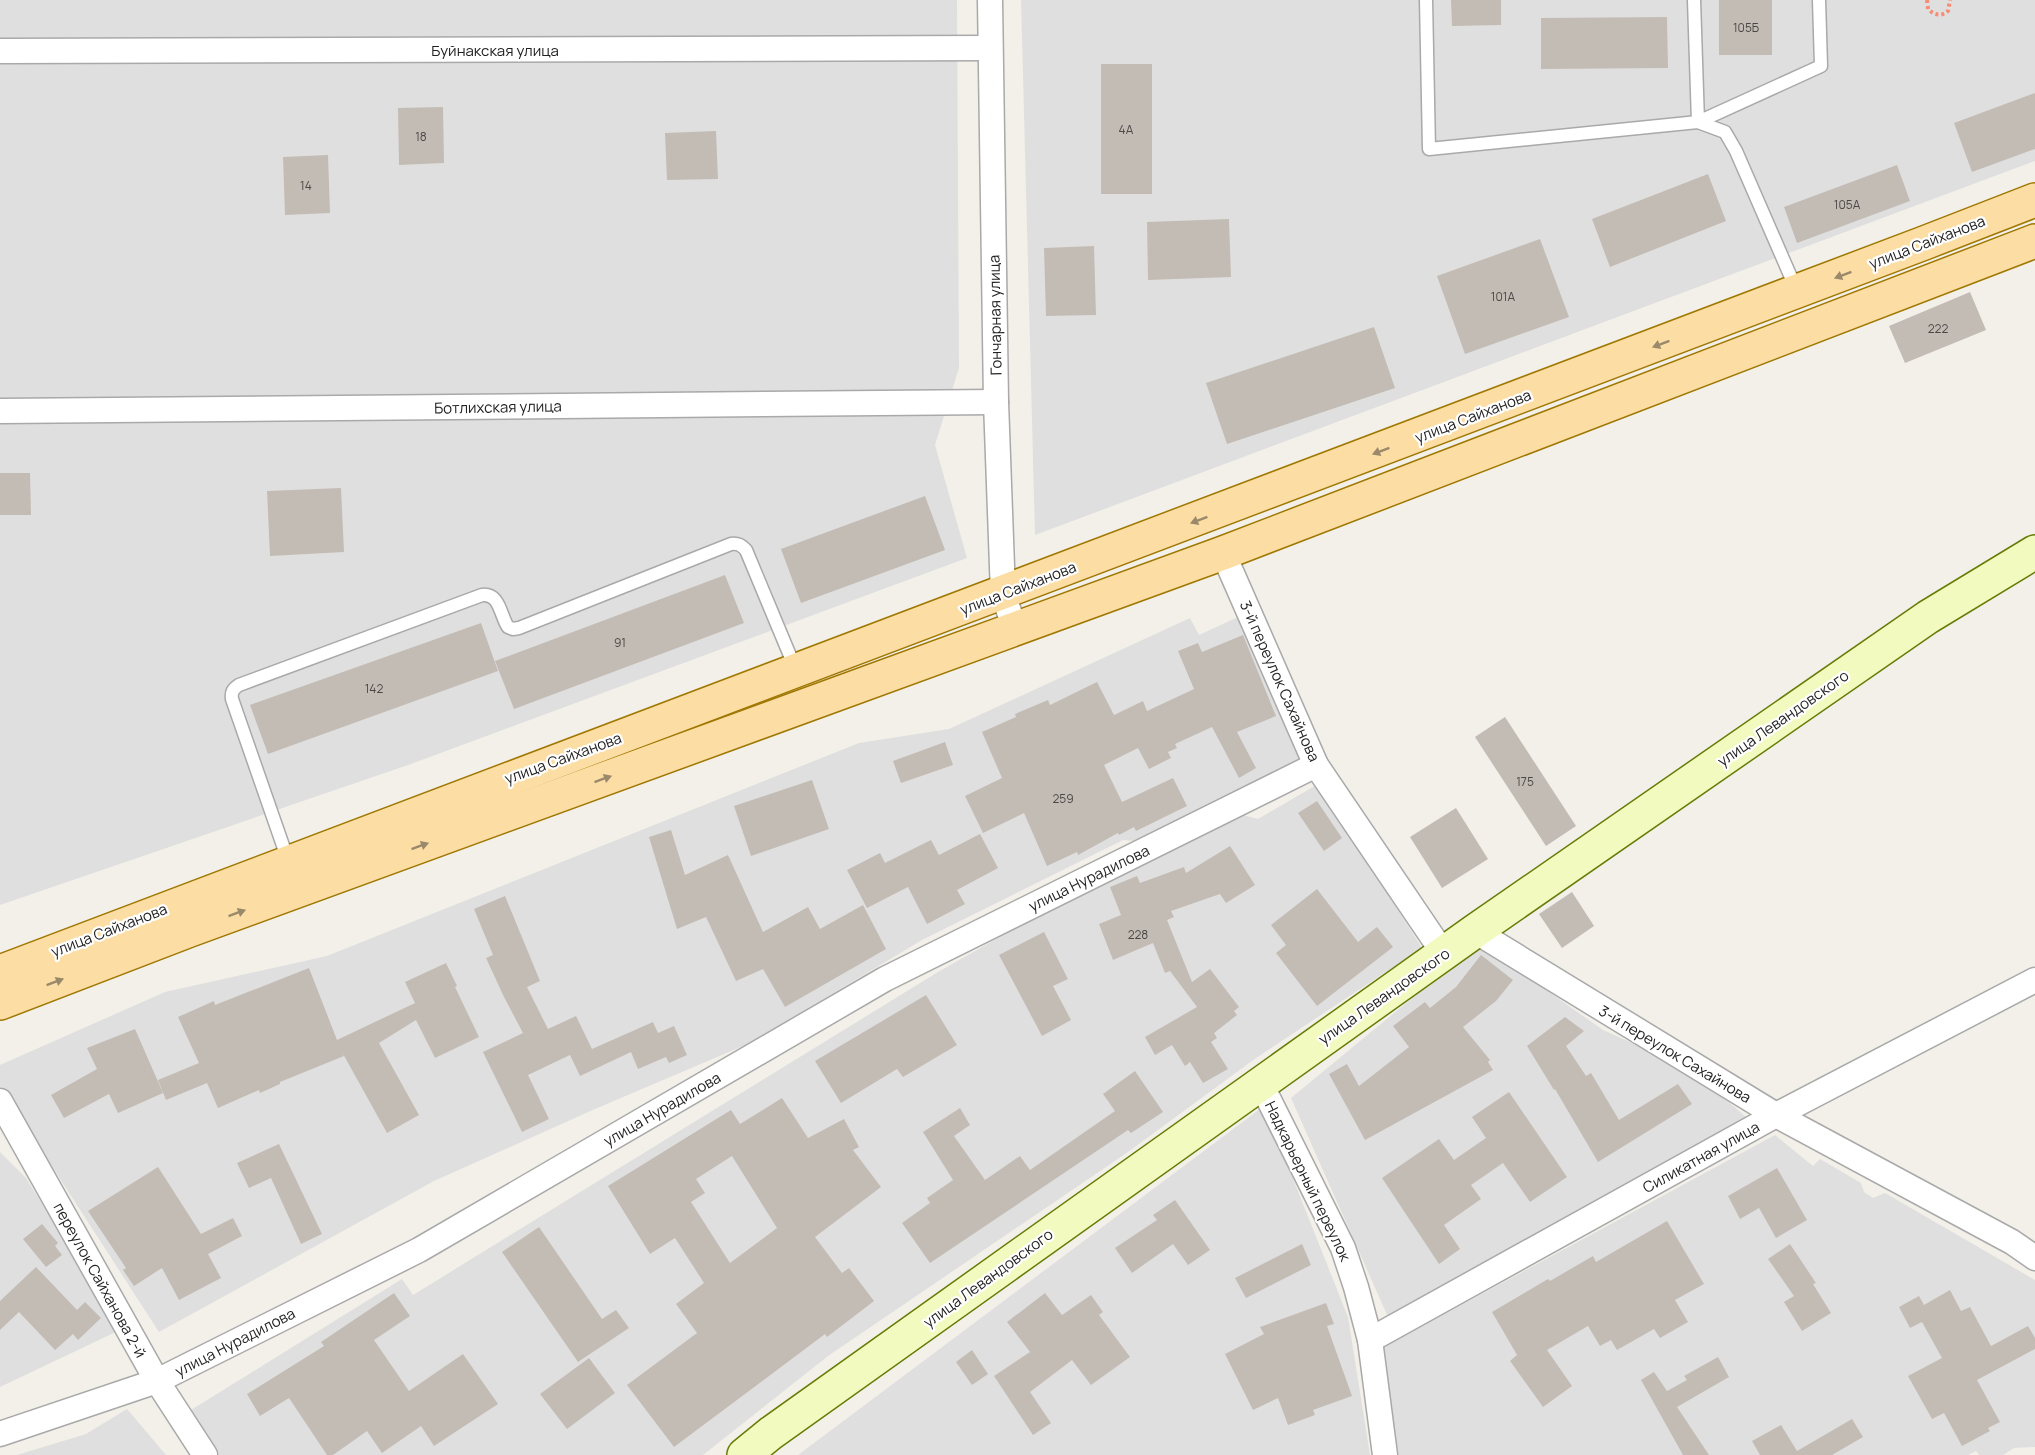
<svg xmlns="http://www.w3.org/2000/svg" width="2035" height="1455" font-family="Manrope,sans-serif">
	<rect width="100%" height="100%" fill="#f2f0e9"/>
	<g fill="#e0dfdf">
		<path d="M 0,0 L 957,0 L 959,368 L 935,445 L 967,558 L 411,764 L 0,905 Z"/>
		<path d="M 1021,0 L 2035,0 L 2035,161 L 1035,535 Z"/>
		<path d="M 1238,617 L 1302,761 L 1133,841 L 1123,840 L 922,940 L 750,1043 L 595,1109 L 434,1181 L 159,1332 L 0,1086 L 0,1065 L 165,992 L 327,956 L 859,743 L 949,729 L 1190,618 L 1199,635 Z"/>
		<path d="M 1318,784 L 1422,948 L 1256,1058 L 1128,1152 L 828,1356 L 703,1455 L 219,1455 L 211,1446 L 191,1410 L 402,1279 L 413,1295 L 938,972 L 1046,911 L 1243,815 L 1258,819 Z"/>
		<path d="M 1479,943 L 1603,1030 L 1690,1069 L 1746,1117 L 1388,1317 L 1291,1098 Z"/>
		<path d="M 1264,1106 L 1348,1317 L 1370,1455 L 798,1455 Z"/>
		<path d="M 1775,1135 L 1813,1166 L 1820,1159 L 1861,1183 L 1864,1192 L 1873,1198 L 1885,1193 L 2035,1280 L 2035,1447 L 2014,1448 L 2003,1455 L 1979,1455 L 1976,1451 L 1968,1455 L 1396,1455 L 1384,1347 Z"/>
		<path d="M 0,1152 L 26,1178 L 120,1330 L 0,1387 Z"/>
		<path d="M 127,1409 L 166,1455 L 17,1455 L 86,1434 Z"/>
	</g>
	<g fill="#c3bcb5" fill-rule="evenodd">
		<path d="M 1451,0 L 1501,0 L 1501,25 L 1452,26 Z"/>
		<rect x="1719" y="0" width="53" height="55"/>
		<path d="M 1667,17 L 1668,68 L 1541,69 L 1541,18 Z"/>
		<rect x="1101" y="64" width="51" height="130"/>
		<path d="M 2035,93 L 2035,149 L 1972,172 L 1954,123 Z"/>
		<path d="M 443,107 L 444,163 L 399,165 L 398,108 Z"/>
		<path d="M 716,131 L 718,179 L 667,180 L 665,133 Z"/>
		<path d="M 328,155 L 330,213 L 285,215 L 283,157 Z"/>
		<path d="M 1897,165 L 1910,201 L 1797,243 L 1784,207 Z"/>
		<path d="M 1708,174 L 1726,221 L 1610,267 L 1592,219 Z"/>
		<path d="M 1229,219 L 1231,277 L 1148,280 L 1147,222 Z"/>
		<path d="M 1540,239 L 1569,317 L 1465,354 L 1437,276 Z"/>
		<path d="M 1094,246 L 1096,315 L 1046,316 L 1044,248 Z"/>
		<path d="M 1970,292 L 1986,330 L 1905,363 L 1889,326 Z"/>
		<path d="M 1374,327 L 1395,388 L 1227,444 L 1206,383 Z"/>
		<path d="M 0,473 L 30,473 L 31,515 L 0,515 Z"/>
		<path d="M 341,488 L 344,552 L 270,556 L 267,491 Z"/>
		<path d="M 925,496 L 945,550 L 801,603 L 781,549 Z"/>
		<path d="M 725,575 L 744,623 L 514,709 L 495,661 Z"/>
		<path d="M 481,623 L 498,671 L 268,754 L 250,705 Z"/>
		<path d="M 1243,635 L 1276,716 L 1237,732 L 1256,768 L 1239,778 L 1212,727 L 1175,744 L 1177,748 L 1168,752 L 1171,758 L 1149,769 L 1138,748 L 1104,765 L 1122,802 L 1173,778 L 1187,806 L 1136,831 L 1134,827 L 1119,835 L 1118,833 L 1078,855 L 1077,852 L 1047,866 L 1024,813 L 983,833 L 965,796 L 1002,778 L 982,732 L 1016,717 L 1015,714 L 1048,700 L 1050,705 L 1097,682 L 1114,715 L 1143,701 L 1147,711 L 1194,689 L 1178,651 L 1198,643 L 1202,652 Z"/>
		<path d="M 1505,717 L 1576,826 L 1546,846 L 1475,737 Z"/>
		<path d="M 945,742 L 953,765 L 901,783 L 893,761 Z"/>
		<path d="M 812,780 L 829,829 L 751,856 L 734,806 Z"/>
		<path d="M 1317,801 L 1342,838 L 1324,851 L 1298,813 Z"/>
		<path d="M 1456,808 L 1488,859 L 1442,888 L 1410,837 Z"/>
		<path d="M 671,830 L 685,875 L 728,855 L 763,932 L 808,907 L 820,929 L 863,905 L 886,949 L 785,1007 L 763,969 L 736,981 L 706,917 L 677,929 L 649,837 Z"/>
		<path d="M 980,834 L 998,868 L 957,890 L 965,904 L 927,924 L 908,887 L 867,908 L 847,870 L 880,853 L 885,863 L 931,840 L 939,855 Z"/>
		<path d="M 1230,846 L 1255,885 L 1226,903 L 1220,894 L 1171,911 L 1174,917 L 1167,920 L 1192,982 L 1210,969 L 1239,1007 L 1234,1011 L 1237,1015 L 1214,1033 L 1217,1038 L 1211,1042 L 1228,1069 L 1203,1083 L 1190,1062 L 1185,1066 L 1172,1045 L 1155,1055 L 1145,1037 L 1197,1007 L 1170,971 L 1165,973 L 1153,943 L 1113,960 L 1099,924 L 1121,915 L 1110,887 L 1137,876 L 1140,883 L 1184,867 L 1186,873 Z"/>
		<path d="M 1317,889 L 1358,942 L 1377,927 L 1393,947 L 1317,1006 L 1276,953 L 1286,945 L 1271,925 Z"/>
		<path d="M 1572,892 L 1594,926 L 1562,948 L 1539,914 Z"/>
		<path d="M 505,896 L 540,981 L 527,987 L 548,1029 L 576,1016 L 592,1049 L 653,1022 L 658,1033 L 674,1026 L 687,1055 L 669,1063 L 666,1057 L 638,1069 L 631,1052 L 580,1076 L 570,1055 L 528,1075 L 549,1119 L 522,1132 L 483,1052 L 523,1033 L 504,997 L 486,958 L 493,955 L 474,909 Z"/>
		<path d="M 1044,932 L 1068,979 L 1053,986 L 1071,1020 L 1042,1036 L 999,955 Z"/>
		<path d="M 1481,955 L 1513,980 L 1496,1001 L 1463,1027 L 1490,1060 L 1488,1062 L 1493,1070 L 1365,1140 L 1329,1074 L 1347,1064 L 1359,1086 L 1409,1047 L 1393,1026 L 1425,1002 L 1430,1008 L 1456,987 Z"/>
		<path d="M 446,963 L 457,986 L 455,987 L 479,1037 L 435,1058 L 416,1020 L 379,1043 L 419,1115 L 387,1133 L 342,1052 L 344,1056 L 280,1082 L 280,1084 L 260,1093 L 259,1090 L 218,1108 L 207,1083 L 166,1100 L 158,1080 L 199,1063 L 178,1017 L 214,1001 L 215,1005 L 309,968 L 337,1040 L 415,1003 L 405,982 Z"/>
		<path d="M 926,995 L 957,1045 L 903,1077 L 897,1069 L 841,1103 L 815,1061 Z"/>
		<path d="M 1565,1017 L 1584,1031 L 1566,1046 L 1586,1076 L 1591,1073 L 1619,1120 L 1678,1084 L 1692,1104 L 1598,1162 L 1555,1089 L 1554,1090 L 1527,1046 Z"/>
		<path d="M 135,1029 L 163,1093 L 118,1113 L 109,1094 L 64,1118 L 51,1095 L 97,1069 L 87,1048 Z"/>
		<path d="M 1135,1071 L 1163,1112 L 1131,1133 L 1128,1130 L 930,1263 L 902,1223 L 930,1203 L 927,1198 L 953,1180 L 923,1132 L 960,1108 L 970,1125 L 954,1136 L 985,1180 L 1020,1156 L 1030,1170 L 1115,1111 L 1103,1094 Z"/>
		<path d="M 1509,1092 L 1567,1177 L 1530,1202 L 1503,1163 L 1471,1185 L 1481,1199 L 1444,1225 L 1460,1249 L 1439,1264 L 1382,1178 L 1439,1139 L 1454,1160 L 1486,1138 L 1472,1117 Z"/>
		<path d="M 782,1098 L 808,1138 L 844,1119 L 859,1147 L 853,1150 L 881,1187 L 815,1237 L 842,1273 L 849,1268 L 874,1301 L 827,1337 L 825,1334 L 674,1447 L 627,1385 L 697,1333 L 676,1304 L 704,1283 L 675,1238 L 650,1254 L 608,1186 L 731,1110 L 740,1124 ZM 732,1156 L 777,1228 L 730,1263 L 691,1202 L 705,1193 L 696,1179 Z"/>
		<path d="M 279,1144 L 322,1234 L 301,1244 L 271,1178 L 249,1188 L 237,1163 Z"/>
		<path d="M 158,1167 L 201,1234 L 233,1218 L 242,1236 L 208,1254 L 221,1278 L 179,1300 L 162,1268 L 134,1286 L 123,1270 L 126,1268 L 88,1211 Z"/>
		<path d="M 1777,1168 L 1807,1220 L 1776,1238 L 1759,1208 L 1740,1219 L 1728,1196 Z"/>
		<path d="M 1175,1200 L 1210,1250 L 1188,1265 L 1173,1244 L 1132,1273 L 1115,1248 L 1157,1220 L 1153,1215 Z"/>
		<path d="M 1667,1221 L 1704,1284 L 1675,1300 L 1688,1322 L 1660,1338 L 1654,1329 L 1617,1350 L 1611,1340 L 1600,1346 L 1588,1326 L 1547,1350 L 1572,1386 L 1543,1407 L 1510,1361 L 1517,1355 L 1492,1312 L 1548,1279 L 1550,1281 L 1593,1256 L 1596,1262 Z"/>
		<path d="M 42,1224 L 58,1243 L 55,1246 L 62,1255 L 46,1267 L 23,1239 Z"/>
		<path d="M 539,1227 L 602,1319 L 616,1310 L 629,1328 L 578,1362 L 502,1252 Z"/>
		<path d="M 1302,1244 L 1311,1265 L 1246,1298 L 1235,1278 Z"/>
		<path d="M 1790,1244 L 1816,1283 L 1813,1284 L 1831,1313 L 1802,1331 L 1784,1302 L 1794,1296 L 1768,1259 Z"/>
		<path d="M 36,1267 L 77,1310 L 85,1302 L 101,1318 L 78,1340 L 73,1334 L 55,1350 L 19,1312 L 0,1330 L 0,1301 Z"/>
		<path d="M 1950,1290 L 1961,1311 L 1970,1307 L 1991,1346 L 2028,1326 L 2035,1338 L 2035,1349 L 1977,1380 L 2000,1422 L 1988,1428 L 1990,1431 L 1962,1446 L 1944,1413 L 1932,1419 L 1908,1376 L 1942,1358 L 1922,1322 L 1910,1328 L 1899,1307 L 1919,1296 L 1924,1305 Z"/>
		<path d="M 394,1293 L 410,1316 L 374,1340 L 409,1391 L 463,1354 L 498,1404 L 434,1446 L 421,1426 L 382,1453 L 367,1431 L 333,1455 L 327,1455 L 289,1398 L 260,1416 L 247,1394 L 324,1346 L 321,1342 Z"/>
		<path d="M 1045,1293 L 1062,1315 L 1091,1295 L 1103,1312 L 1099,1315 L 1130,1357 L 1091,1385 L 1072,1360 L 1030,1392 L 1051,1423 L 1033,1435 L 994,1376 L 1030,1352 L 1007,1322 Z"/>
		<path d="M 1326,1303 L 1334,1324 L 1327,1326 L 1352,1396 L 1313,1410 L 1315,1415 L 1288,1425 L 1278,1398 L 1253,1410 L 1225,1354 L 1264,1334 L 1260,1327 Z"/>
		<path d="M 972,1350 L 988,1374 L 972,1385 L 956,1362 Z"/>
		<path d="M 1718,1357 L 1729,1377 L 1677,1407 L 1709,1455 L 1683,1455 L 1641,1380 L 1654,1372 L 1667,1391 L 1687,1380 L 1684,1376 Z"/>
		<path d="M 589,1358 L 615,1393 L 567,1429 L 540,1394 Z"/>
		<path d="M 1852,1419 L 1863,1437 L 1832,1455 L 1760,1455 L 1752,1441 L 1781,1425 L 1797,1451 Z"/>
	</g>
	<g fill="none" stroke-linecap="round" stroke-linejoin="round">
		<g stroke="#a9a9a9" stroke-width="15">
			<g id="lane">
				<path d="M 1426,0 L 1429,149 L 1698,122 L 1725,132 L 1736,151 L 1797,291"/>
				<path d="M 1694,0 L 1698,122 L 1821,66 L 1819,0"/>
				<path d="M 288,860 L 232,699 C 231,692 233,689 239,685 L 482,595 C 500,593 500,615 508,627 L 513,629 L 519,628 L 731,544 C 738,543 741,545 746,550 L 796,670"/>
			</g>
		</g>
		<g stroke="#a9a9a9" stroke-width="27">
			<g id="street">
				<path d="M 990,0 L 996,402 L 1003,594 L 1015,629"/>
				<path d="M 0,51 L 990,48"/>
				<path d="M 0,411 L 996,402"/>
				<path d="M 1223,553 L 1316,765 L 1444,954"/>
				<path d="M 1475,931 L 1776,1115 L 2012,1242 L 2035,1258"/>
				<path d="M 1261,1084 L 1343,1248 L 1356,1287 L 1370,1340 L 1385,1455"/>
				<path d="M 0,1101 L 157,1381 L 205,1455"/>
				<path d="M 1370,1340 L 1776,1115 L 2035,980"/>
				<path d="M 0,1434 L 157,1381 L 419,1250 L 885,979 L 1316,765"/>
			</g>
		</g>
		<g stroke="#667c05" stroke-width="36">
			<path id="secondary" d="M 744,1455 L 771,1433 L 1475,931 L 1928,617 L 2035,552"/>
		</g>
		<g stroke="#9f7701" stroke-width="36">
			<g id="primary">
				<path d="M 0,972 C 678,713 1359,463 2035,200"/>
				<path d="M 0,1003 L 190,930 L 1223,553 L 2035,241"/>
			</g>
		</g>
		<path stroke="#f98b72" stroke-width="4" stroke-dasharray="3 3" stroke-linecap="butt" d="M 1927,0 L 1928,9 C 1934,15 1941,17 1948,11 L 1950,0"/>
		<use href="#lane" stroke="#fff" stroke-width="12"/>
		<use href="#street" stroke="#fff" stroke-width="24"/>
		<use href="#secondary" stroke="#f2fabf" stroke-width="33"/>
		<use href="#primary" stroke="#fcdda4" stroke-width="33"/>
	</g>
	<defs><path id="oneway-solid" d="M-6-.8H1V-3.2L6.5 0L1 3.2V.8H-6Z" transform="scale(1.5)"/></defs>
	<g fill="#9a896a">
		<use href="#oneway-solid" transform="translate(1843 275) rotate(159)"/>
		<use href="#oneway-solid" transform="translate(1661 344) rotate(159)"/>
		<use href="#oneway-solid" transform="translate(1381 451) rotate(159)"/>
		<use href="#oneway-solid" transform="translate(1199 520) rotate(159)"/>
		<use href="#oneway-solid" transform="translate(603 779) rotate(-20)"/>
		<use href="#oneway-solid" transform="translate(420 846) rotate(-20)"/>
		<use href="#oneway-solid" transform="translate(237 913) rotate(-20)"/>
		<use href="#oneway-solid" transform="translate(55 982) rotate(-21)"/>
	</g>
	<g text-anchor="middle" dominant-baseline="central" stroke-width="4.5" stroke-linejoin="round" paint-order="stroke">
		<g font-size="12" fill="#4a4847">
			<text x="1746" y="27">105Б</text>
			<text x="1126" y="129">4А</text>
			<text x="421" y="136">18</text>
			<text x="306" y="185">14</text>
			<text x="1847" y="204">105А</text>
			<text x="1503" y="296">101А</text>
			<text x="1938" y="328">222</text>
			<text x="620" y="642">91</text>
			<text x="374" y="688">142</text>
			<text x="1525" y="781">175</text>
			<text x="1063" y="798">259</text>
			<text x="1138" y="934">228</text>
		</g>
		<g font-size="15" fill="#222" stroke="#fff">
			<text x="495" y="50">Буйнакская улица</text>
			<text transform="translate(1927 242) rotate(-21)">улица Сайханова</text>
			<text transform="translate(995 315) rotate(-91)">Гончарная улица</text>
			<text transform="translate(498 407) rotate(-1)">Ботлихская улица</text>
			<text transform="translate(1473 416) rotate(-21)">улица Сайханова</text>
			<text transform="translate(1018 588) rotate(-21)">улица Сайханова</text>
			<text transform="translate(1280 681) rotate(66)">3-й переулок Сахайнова</text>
			<text transform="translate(1783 718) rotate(-35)">улица Левандовского</text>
			<text transform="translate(563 758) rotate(-20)">улица Сайханова</text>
			<text transform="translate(1089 878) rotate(-26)">улица Нурадилова</text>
			<text transform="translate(109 930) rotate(-21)">улица Сайханова</text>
			<text transform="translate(1384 996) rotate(-35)">улица Левандовского</text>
			<text transform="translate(1675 1054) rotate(31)">3-й переулок Сахайнова</text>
			<text transform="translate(662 1109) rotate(-30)">улица Нурадилова</text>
			<text transform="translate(1701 1157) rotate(-29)">Силикатная улица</text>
			<text transform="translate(1308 1181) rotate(64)">Надкарьерный переулок</text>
			<text transform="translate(988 1278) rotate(-36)">улица Левандовского</text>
			<text transform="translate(100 1280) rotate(61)">переулок Сайханова 2-й</text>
			<text transform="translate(235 1342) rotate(-27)">улица Нурадилова</text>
		</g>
	</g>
</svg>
